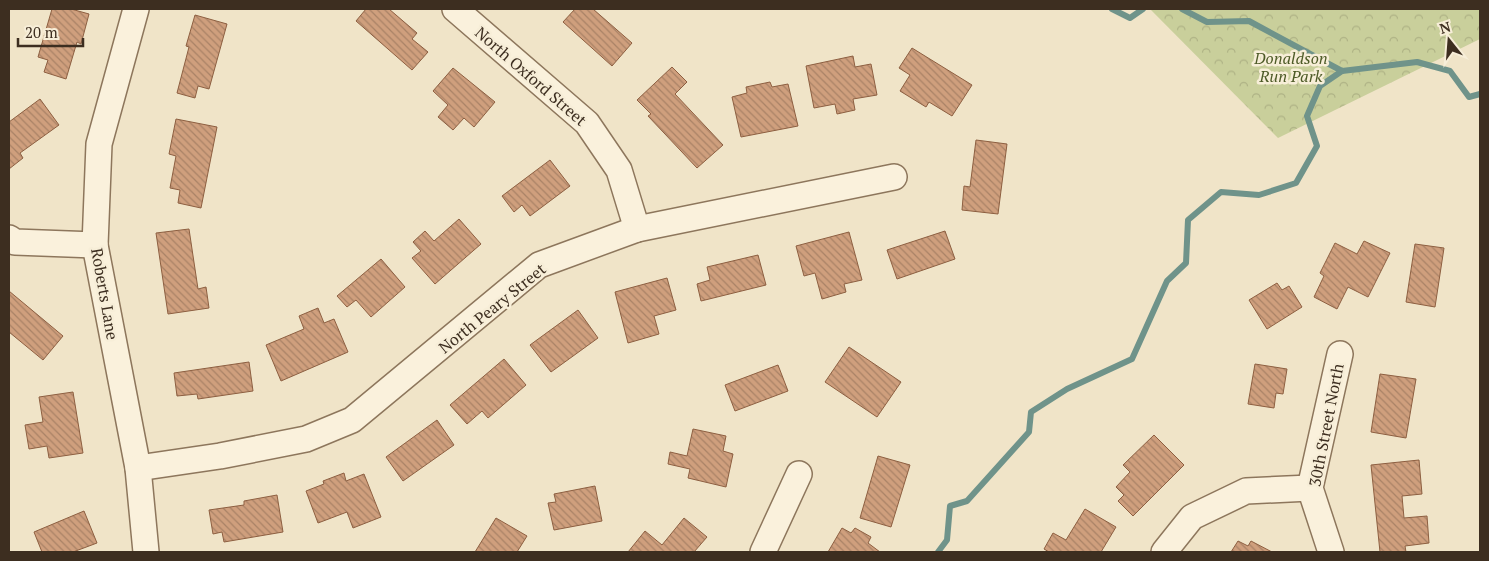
<svg xmlns="http://www.w3.org/2000/svg" width="1489" height="561" font-family="'PT Serif',serif">
	<defs>
		<pattern id="forest-crowns" width="20" height="18" patternUnits="userSpaceOnUse" patternTransform="scale(1.25)"><rect width="20" height="18" fill="#c9cf9b"/><path d="M2 6a3 3 0 1 1 6 0M12 15a3 3 0 1 1 6 0" fill="none" stroke="#aeb285"/></pattern>
		<pattern id="building-back-hatch" width="6" height="6" patternUnits="userSpaceOnUse" patternTransform="scale(1.25)"><rect width="6" height="6" fill="#cf9f7d"/><path d="M-1 5l2 2M0 0l6 6M5-1l2 2" fill="none" stroke="#a98266"/></pattern>
	</defs>
	<rect width="100%" height="100%" fill="#f0e4c8"/>
	<path fill="url(#forest-crowns)" d="M 1150,9 L 1480,9 L 1480,39 L 1278,138 Z"/>
	<g fill="none" stroke-linecap="round" stroke-linejoin="round">
		<g stroke="#6f938a" stroke-width="6">
			<path d="M 1112,9 L 1130,18 L 1143,9"/>
			<path d="M 1182,9 L 1207,22 L 1249,21 L 1342,71 L 1417,62 L 1450,71 L 1469,97 L 1480,94"/>
			<path d="M 938,552 L 947,540 L 950,506 L 967,501 L 1029,432 L 1031,412 L 1067,389 L 1132,359 L 1167,281 L 1186,263 L 1188,220 L 1221,192 L 1259,195 L 1296,183 L 1317,146 L 1307,116 L 1320,86 L 1342,71"/>
		</g>
	</g>
	<g fill="url(#building-back-hatch)" stroke="#8d5f41">
		<path d="M 52,9 L 71,9 L 89,14 L 81,44 L 77,42 L 66,79 L 44,72 L 48,60 L 38,57 Z"/>
		<path d="M 366,9 L 389,9 L 417,33 L 412,39 L 428,52 L 412,70 L 356,21 Z"/>
		<path d="M 575,9 L 593,9 L 632,43 L 612,66 L 563,22 Z"/>
		<path d="M 195,15 L 227,24 L 209,89 L 198,86 L 195,98 L 177,93 L 189,47 L 186,46 Z"/>
		<path d="M 912,48 L 972,85 L 952,116 L 929,102 L 926,107 L 900,91 L 910,75 L 899,68 Z"/>
		<path d="M 853,56 L 855,67 L 871,64 L 877,95 L 853,99 L 855,110 L 837,114 L 835,104 L 814,108 L 806,66 Z"/>
		<path d="M 672,67 L 687,82 L 675,94 L 723,145 L 697,168 L 648,116 L 651,114 L 637,100 Z"/>
		<path d="M 453,68 L 495,102 L 474,127 L 464,118 L 453,130 L 438,117 L 448,105 L 433,91 Z"/>
		<path d="M 770,82 L 772,87 L 788,84 L 798,126 L 741,137 L 732,97 L 747,93 L 746,87 Z"/>
		<path d="M 40,99 L 59,125 L 20,153 L 23,158 L 9,169 L 9,122 Z"/>
		<path d="M 176,119 L 217,127 L 201,208 L 178,203 L 180,190 L 170,188 L 176,156 L 169,154 Z"/>
		<path d="M 976,140 L 1007,144 L 998,214 L 962,210 L 964,186 L 970,187 Z"/>
		<path d="M 550,160 L 570,186 L 530,216 L 522,205 L 514,212 L 502,196 Z"/>
		<path d="M 459,219 L 481,244 L 435,284 L 412,258 L 421,251 L 413,242 L 425,231 L 434,241 Z"/>
		<path d="M 189,229 L 198,289 L 206,287 L 209,308 L 168,314 L 156,233 Z"/>
		<path d="M 945,231 L 955,259 L 897,279 L 887,250 Z"/>
		<path d="M 849,232 L 862,280 L 844,284 L 846,292 L 822,299 L 815,273 L 804,276 L 796,246 Z"/>
		<path d="M 1364,241 L 1390,253 L 1368,297 L 1348,287 L 1337,309 L 1314,297 L 1324,276 L 1320,273 L 1335,243 L 1357,254 Z"/>
		<path d="M 1415,244 L 1444,248 L 1435,307 L 1406,302 Z"/>
		<path d="M 758,255 L 766,285 L 701,301 L 697,284 L 710,280 L 707,267 Z"/>
		<path d="M 381,259 L 405,287 L 371,317 L 356,300 L 347,307 L 337,296 Z"/>
		<path d="M 667,278 L 676,310 L 654,316 L 659,334 L 628,343 L 615,292 Z"/>
		<path d="M 1277,283 L 1282,290 L 1289,286 L 1302,307 L 1267,329 L 1249,300 Z"/>
		<path d="M 9,291 L 63,336 L 43,360 L 9,332 Z"/>
		<path d="M 318,308 L 324,323 L 334,319 L 348,352 L 281,381 L 266,345 L 304,329 L 299,316 Z"/>
		<path d="M 578,310 L 598,338 L 551,372 L 530,345 Z"/>
		<path d="M 849,347 L 901,382 L 877,417 L 825,382 Z"/>
		<path d="M 504,359 L 526,385 L 488,418 L 482,411 L 467,424 L 450,405 Z"/>
		<path d="M 249,362 L 253,391 L 198,399 L 197,394 L 177,396 L 174,373 Z"/>
		<path d="M 1255,364 L 1287,369 L 1283,394 L 1276,393 L 1274,408 L 1248,404 Z"/>
		<path d="M 778,365 L 788,391 L 735,411 L 725,385 Z"/>
		<path d="M 1380,374 L 1416,379 L 1406,438 L 1371,432 Z"/>
		<path d="M 73,392 L 83,453 L 49,458 L 47,446 L 29,449 L 25,425 L 43,422 L 39,397 Z"/>
		<path d="M 437,420 L 454,445 L 403,481 L 386,457 Z"/>
		<path d="M 693,429 L 726,436 L 723,451 L 733,454 L 726,487 L 688,478 L 690,469 L 668,464 L 670,452 L 687,456 Z"/>
		<path d="M 1154,435 L 1184,465 L 1133,516 L 1118,501 L 1124,495 L 1116,487 L 1130,472 L 1123,465 Z"/>
		<path d="M 878,456 L 910,465 L 891,527 L 860,518 Z"/>
		<path d="M 1419,460 L 1422,494 L 1402,496 L 1404,518 L 1427,516 L 1429,543 L 1405,546 L 1406,552 L 1380,552 L 1371,465 Z"/>
		<path d="M 344,473 L 346,481 L 364,474 L 381,517 L 353,528 L 347,512 L 318,523 L 306,491 L 324,484 L 323,481 Z"/>
		<path d="M 595,486 L 602,521 L 554,530 L 548,503 L 556,502 L 554,494 Z"/>
		<path d="M 277,495 L 283,532 L 224,542 L 222,532 L 213,534 L 209,510 L 244,505 L 244,501 Z"/>
		<path d="M 1085,509 L 1116,527 L 1101,552 L 1049,552 L 1044,549 L 1053,533 L 1066,540 Z"/>
		<path d="M 84,511 L 97,543 L 73,552 L 42,552 L 34,532 Z"/>
		<path d="M 496,518 L 527,536 L 517,552 L 475,552 Z"/>
		<path d="M 684,518 L 707,537 L 694,552 L 628,552 L 645,531 L 662,545 Z"/>
		<path d="M 842,528 L 851,533 L 855,528 L 871,537 L 868,543 L 880,552 L 828,552 Z"/>
		<path d="M 1238,541 L 1248,546 L 1251,541 L 1272,552 L 1231,552 Z"/>
	</g>
	<g fill="none" stroke-linecap="round" stroke-linejoin="round">
		<g stroke="#8d765c" stroke-width="28">
			<g id="minor">
				<path d="M 136,9 L 99,144 L 95,245 L 138,468 L 146,552"/>
				<path d="M 455,9 L 587,123 L 619,170 L 637,229"/>
				<path d="M 9,238 L 15,242 L 95,245"/>
				<path d="M 138,468 L 220,456 L 306,439 L 352,420 L 539,265 L 637,229 L 894,177"/>
				<path d="M 763,552 L 799,474"/>
				<path d="M 1164,552 L 1192,517 L 1246,491 L 1310,488"/>
				<path d="M 1331,552 L 1310,488 L 1340,354"/>
			</g>
		</g>
		<use href="#minor" stroke="#faf1dc" stroke-width="25"/>
	</g>
	<g text-anchor="middle" dominant-baseline="central" stroke-width="5" stroke-linejoin="round" paint-order="stroke">
		<g font-size="16" font-style="italic" fill="#4d5a26" stroke="#f7eed8">
			<text x="1291" y="58">Donaldson<tspan x="1291" dy="18">Run Park</tspan></text>
		</g>
		<g font-size="16" fill="#3d2e20" stroke="#f7eed8">
			<text transform="translate(531 76) rotate(41)">North Oxford Street</text>
			<text transform="translate(105 294) rotate(80)">Roberts Lane</text>
			<text transform="translate(492 308) rotate(-39)">North Peary Street</text>
			<text transform="translate(1326 425) rotate(-79)">30th Street North</text>
		</g>
	</g>
	<rect width="1489" height="561" fill="none" stroke="#3d2e20" stroke-width="20"/>
	<g transform="translate(1449 40) rotate(343)" stroke="#f7eed8" stroke-width="4" paint-order="stroke">
	<path d="M0-4L9 19L0 12L-9 19Z" fill="#3d2e20"/>
	<text y="-8" font-size="14" font-weight="bold" text-anchor="middle" fill="#3d2e20">N</text>
	</g>
	<path d="M18 38v8h65v-8" fill="none" stroke="#3d2e20" stroke-width="2.5"/>
	<text x="25" y="38" font-size="15" fill="#3d2e20" stroke="#f7eed8" stroke-width="4" paint-order="stroke">20 m</text>
</svg>
